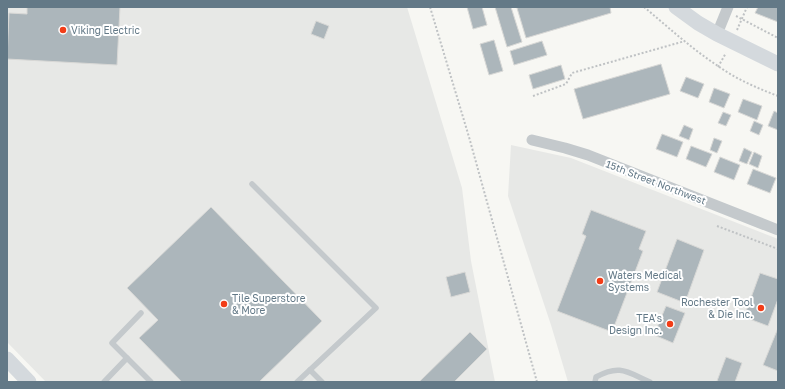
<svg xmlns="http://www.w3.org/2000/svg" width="785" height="389" font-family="'Golos Text',sans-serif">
	<rect width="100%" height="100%" fill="#f7f7f3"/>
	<g fill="#e7e8e6">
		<path d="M 7,7 L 407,7 L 462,188 L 471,261 L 495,382 L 46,382 L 7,342 Z"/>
		<path d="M 511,145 L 571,158 L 778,239 L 778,382 L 568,382 L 551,325 L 508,196 Z"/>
	</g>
	<g fill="#acb6bb" stroke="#d8d8d6">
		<path d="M 27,7 L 120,7 L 117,65 L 7,59 L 9,13 L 27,14 Z"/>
		<path d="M 467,7 L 482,7 L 487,25 L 473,29 Z"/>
		<path d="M 495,7 L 511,7 L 522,42 L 507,47 Z"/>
		<path d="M 521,7 L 610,7 L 611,13 L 526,38 L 517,8 Z"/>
		<path d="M 758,7 L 778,7 L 778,22 L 755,13 Z"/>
		<path d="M 316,21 L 329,26 L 324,39 L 311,34 Z"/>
		<path d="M 494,40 L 503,71 L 489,75 L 480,44 Z"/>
		<path d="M 542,41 L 547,55 L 514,65 L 510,51 Z"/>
		<path d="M 661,64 L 670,94 L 583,119 L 574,89 Z"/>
		<path d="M 561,65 L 565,79 L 533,89 L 529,75 Z"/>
		<path d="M 686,77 L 704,84 L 698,98 L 680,91 Z"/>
		<path d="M 714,88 L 730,94 L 724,108 L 709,102 Z"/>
		<path d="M 743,99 L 762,106 L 757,120 L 738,112 Z"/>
		<path d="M 774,111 L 778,113 L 778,130 L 768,126 Z"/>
		<path d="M 723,112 L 731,115 L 726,126 L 718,123 Z"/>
		<path d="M 754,121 L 763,125 L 759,135 L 750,131 Z"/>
		<path d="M 684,125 L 693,129 L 689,140 L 679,136 Z"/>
		<path d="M 662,134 L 683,142 L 677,157 L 656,149 Z"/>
		<path d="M 714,138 L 722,141 L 717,153 L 710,150 Z"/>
		<path d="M 691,146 L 712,154 L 706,167 L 686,159 Z"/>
		<path d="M 744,148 L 752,152 L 747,164 L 739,161 Z"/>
		<path d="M 754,152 L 762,156 L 758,168 L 749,164 Z"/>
		<path d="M 720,157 L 740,165 L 734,180 L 714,172 Z"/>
		<path d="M 753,169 L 776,178 L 770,193 L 747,184 Z"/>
		<path d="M 211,207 L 322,321 L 259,382 L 182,382 L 139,338 L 158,320 L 127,288 Z"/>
		<path d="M 591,210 L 646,231 L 639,249 L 643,251 L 612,332 L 557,311 L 586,236 L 582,234 Z"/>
		<path d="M 677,239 L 704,250 L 685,303 L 657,292 Z"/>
		<path d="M 465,272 L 470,292 L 451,297 L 446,277 Z"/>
		<path d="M 760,273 L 778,279 L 778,299 L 768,326 L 744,317 Z"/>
		<path d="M 666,306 L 685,313 L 673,343 L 654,335 Z"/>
		<path d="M 778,328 L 778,371 L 763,365 Z"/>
		<path d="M 470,332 L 487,349 L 454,382 L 419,382 Z"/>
		<path d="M 726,357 L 742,363 L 735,382 L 721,382 L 717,381 Z"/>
	</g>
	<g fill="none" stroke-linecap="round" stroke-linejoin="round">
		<g stroke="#bfc2c4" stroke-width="2" stroke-dasharray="2 2" stroke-linecap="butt">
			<path d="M 430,7 L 469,137 L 537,382"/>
			<path d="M 644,7 C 668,27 692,49 718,66 C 736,79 757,88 778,96"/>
			<path d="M 736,16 L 778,38"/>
			<path d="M 737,30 L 747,7"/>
			<path d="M 718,67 L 726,53"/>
			<path d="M 533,96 L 566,84 L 572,73 L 685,41"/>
			<path d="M 717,226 L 778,249"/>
		</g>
		<g stroke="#c4c9cc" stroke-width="5.5">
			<path d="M 252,184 L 376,308 L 297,382"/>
			<path d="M 127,358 L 112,343 L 141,313"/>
			<path d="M 310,370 L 322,382"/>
			<path d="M 104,382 L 127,358 L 151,382"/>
			<path d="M 595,382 L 596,377 C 620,364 627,372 650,382"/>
		</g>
		<g stroke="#c4c9cc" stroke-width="11">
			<path d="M 717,34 L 728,7"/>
			<path d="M 532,140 L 565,148 L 588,155 L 778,230"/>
		</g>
		<g stroke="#d4d9dd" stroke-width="15">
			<path d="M 676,7 L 698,23 L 717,34 L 778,64"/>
			<path d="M 7,359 L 29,382"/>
		</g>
	</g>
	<g fill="#f23d18" stroke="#fff" stroke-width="1.5">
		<circle cx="63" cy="30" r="4"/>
		<circle cx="600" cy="281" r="4"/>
		<circle cx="224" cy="304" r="4"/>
		<circle cx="761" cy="308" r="4"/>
		<circle cx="670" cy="324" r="4"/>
	</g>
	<g text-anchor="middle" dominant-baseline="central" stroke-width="4" stroke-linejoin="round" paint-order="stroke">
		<g font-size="10" fill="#637987" stroke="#fff" text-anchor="start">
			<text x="71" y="30">Viking Electric</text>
			<text x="608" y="275">Waters Medical<tspan x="608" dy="12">Systems</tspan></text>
			<text x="232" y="298">Tile Superstore<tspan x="232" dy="12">&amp; More</tspan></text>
			<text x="753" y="302" text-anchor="end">Rochester Tool<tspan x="753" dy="12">&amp; Die Inc.</tspan></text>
			<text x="662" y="318" text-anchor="end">TEA's<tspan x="662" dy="12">Design Inc.</tspan></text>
		</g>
		<g font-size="10" fill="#637987" stroke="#fff">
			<text transform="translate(656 182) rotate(21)">15th Street Northwest</text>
		</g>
	</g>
	<rect width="785" height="389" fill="none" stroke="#637987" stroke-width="16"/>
</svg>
